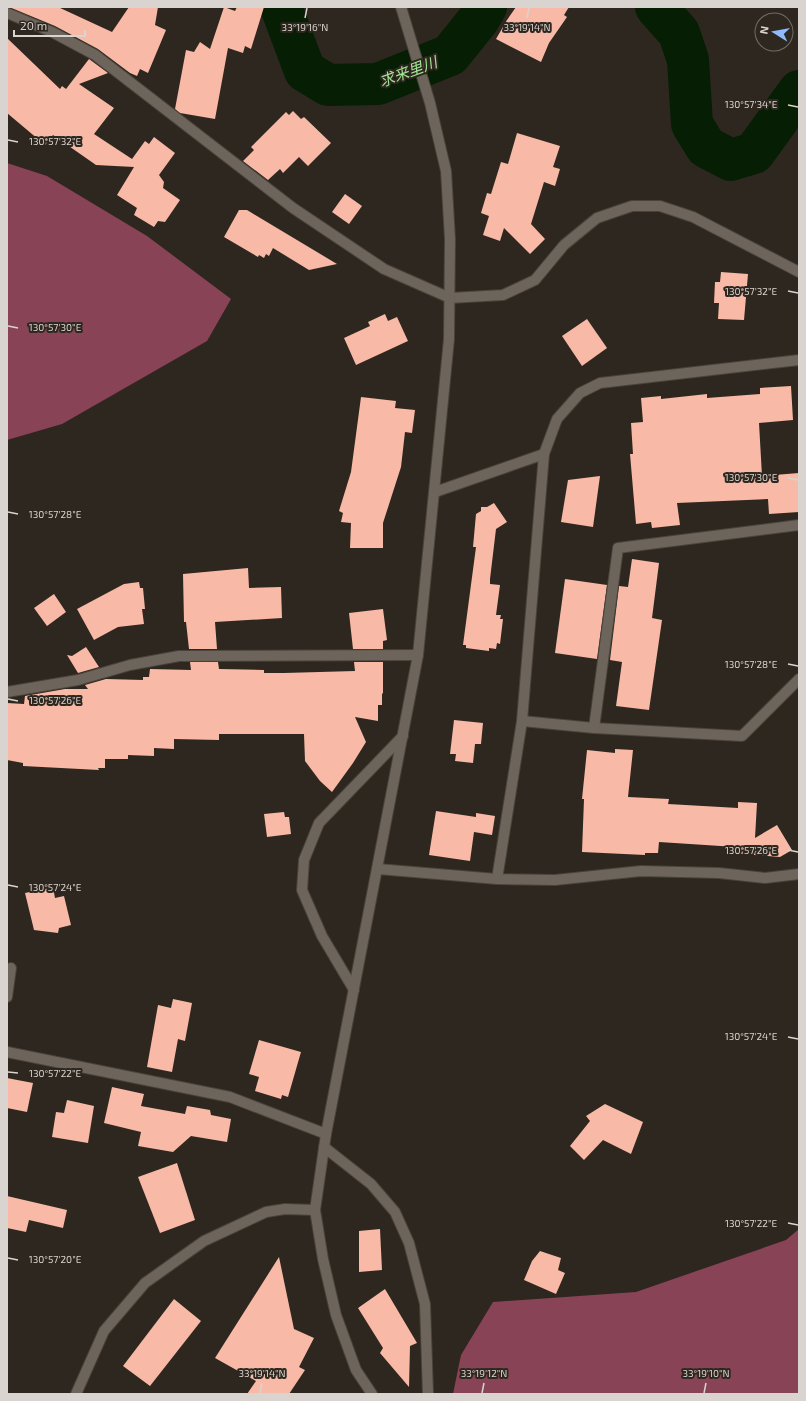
<svg xmlns="http://www.w3.org/2000/svg" width="806" height="1401" font-family="'Exo 2','Noto Sans JP',sans-serif">
	<rect width="100%" height="100%" fill="#2e271f"/>
	<g fill="#894357">
		<path d="M 7,163 L 47,176 L 147,236 L 231,299 L 207,341 L 62,424 L 7,440 Z"/>
		<path d="M 799,1229 L 799,1394 L 453,1394 L 461,1355 L 493,1302 L 636,1292 L 786,1240 Z"/>
	</g>
	<g fill="none" stroke-linecap="round" stroke-linejoin="round">
		<g stroke="#061e03" stroke-width="42">
			<path d="M 281,7 L 305,71 L 328,85 L 378,84 L 450,55 L 479,19 L 486,7"/>
			<path d="M 656,7 L 679,33 L 688,60 L 692,124 L 706,147 L 731,160 L 754,153 L 799,91"/>
		</g>
	</g>
	<g fill="#f8b9a6">
		<path d="M 9,7 L 58,7 L 112,32 L 129,7 L 158,7 L 155,25 L 166,30 L 148,73 L 140,69 L 137,76 L 130,73 L 98,49 L 55,26 Z"/>
		<path d="M 224,7 L 235,11 L 237,7 L 264,7 L 251,49 L 245,46 L 243,53 L 228,48 L 215,119 L 180,113 L 175,109 L 186,50 L 194,52 L 200,42 L 210,49 Z"/>
		<path d="M 516,7 L 569,7 L 564,15 L 567,17 L 549,43 L 541,62 L 496,39 L 507,20 Z"/>
		<path d="M 7,38 L 60,89 L 62,86 L 66,89 L 89,59 L 108,73 L 79,84 L 114,108 L 94,134 L 132,159 L 145,141 L 149,144 L 154,137 L 175,153 L 159,175 L 164,182 L 163,188 L 180,200 L 165,222 L 158,221 L 154,227 L 134,215 L 137,208 L 117,195 L 134,167 L 96,165 L 53,135 L 45,145 L 7,113 Z"/>
		<path d="M 293,111 L 301,119 L 304,117 L 331,143 L 308,166 L 299,157 L 283,173 L 280,169 L 268,180 L 243,161 L 254,150 L 251,147 L 286,112 L 289,115 Z"/>
		<path d="M 517,133 L 560,146 L 553,167 L 560,169 L 555,186 L 544,182 L 531,224 L 545,239 L 530,254 L 504,228 L 500,241 L 483,235 L 489,216 L 481,213 L 487,193 L 491,194 L 501,162 L 508,164 Z"/>
		<path d="M 345,194 L 362,206 L 349,224 L 332,212 Z"/>
		<path d="M 239,210 L 247,210 L 337,264 L 309,270 L 273,248 L 269,256 L 266,254 L 264,258 L 259,255 L 258,257 L 224,237 Z"/>
		<path d="M 721,272 L 748,274 L 744,320 L 718,319 L 719,303 L 714,303 L 715,282 L 720,282 Z"/>
		<path d="M 385,314 L 388,321 L 397,317 L 408,341 L 356,365 L 344,338 L 370,326 L 368,322 Z"/>
		<path d="M 587,319 L 607,348 L 582,366 L 562,336 Z"/>
		<path d="M 791,386 L 793,420 L 759,423 L 762,476 L 799,473 L 799,512 L 769,514 L 768,499 L 677,503 L 680,525 L 652,528 L 651,522 L 636,524 L 630,454 L 633,454 L 631,423 L 643,422 L 641,398 L 661,396 L 661,399 L 707,394 L 707,398 L 760,394 L 760,388 Z"/>
		<path d="M 361,397 L 396,401 L 395,408 L 415,410 L 412,433 L 405,432 L 401,467 L 383,523 L 383,548 L 350,548 L 351,523 L 341,522 L 343,513 L 339,511 L 351,472 Z"/>
		<path d="M 600,476 L 593,527 L 561,522 L 568,480 Z"/>
		<path d="M 494,503 L 507,522 L 496,529 L 490,579 L 490,584 L 500,585 L 496,615 L 501,615 L 500,619 L 503,619 L 500,644 L 497,643 L 496,649 L 489,648 L 489,651 L 466,648 L 466,645 L 463,645 L 476,547 L 473,547 L 476,514 L 481,511 L 481,507 L 487,507 Z"/>
		<path d="M 632,559 L 659,563 L 652,618 L 662,620 L 649,710 L 616,706 L 622,662 L 610,660 L 619,586 L 628,587 Z"/>
		<path d="M 248,568 L 249,588 L 281,587 L 282,618 L 215,622 L 217,649 L 189,649 L 186,622 L 184,622 L 183,574 Z"/>
		<path d="M 565,579 L 607,585 L 597,659 L 555,653 Z"/>
		<path d="M 139,582 L 140,588 L 143,588 L 145,609 L 142,609 L 144,624 L 118,627 L 94,640 L 77,609 L 124,584 Z"/>
		<path d="M 54,594 L 66,612 L 47,626 L 34,608 Z"/>
		<path d="M 383,609 L 387,640 L 383,641 L 383,649 L 353,649 L 349,613 Z"/>
		<path d="M 86,647 L 99,667 L 78,673 L 67,655 L 72,656 Z"/>
		<path d="M 190,662 L 218,662 L 219,669 L 264,670 L 264,673 L 284,673 L 355,671 L 354,662 L 383,662 L 383,693 L 382,694 L 382,705 L 378,705 L 378,721 L 355,717 L 366,742 L 353,763 L 332,792 L 320,781 L 305,761 L 304,734 L 219,734 L 219,740 L 174,739 L 174,749 L 154,748 L 154,756 L 128,755 L 128,759 L 105,759 L 105,768 L 98,768 L 99,770 L 23,766 L 23,763 L 7,760 L 7,703 L 24,704 L 25,696 L 65,689 L 88,689 L 85,685 L 106,679 L 143,680 L 143,677 L 149,677 L 150,669 L 191,670 Z"/>
		<path d="M 454,720 L 483,723 L 481,744 L 475,744 L 473,763 L 455,761 L 456,754 L 450,754 Z"/>
		<path d="M 615,749 L 633,750 L 628,797 L 669,799 L 668,804 L 738,808 L 738,802 L 757,803 L 755,838 L 777,825 L 792,850 L 780,857 L 729,853 L 736,849 L 736,847 L 659,842 L 658,853 L 645,853 L 645,855 L 582,852 L 584,799 L 582,799 L 587,750 L 615,753 Z"/>
		<path d="M 436,811 L 476,817 L 476,813 L 495,816 L 492,835 L 474,832 L 470,861 L 429,855 Z"/>
		<path d="M 284,812 L 285,817 L 289,817 L 291,834 L 267,837 L 264,814 Z"/>
		<path d="M 53,887 L 55,898 L 64,896 L 71,925 L 59,928 L 58,933 L 34,930 L 25,893 Z"/>
		<path d="M 173,999 L 192,1003 L 185,1041 L 178,1039 L 172,1072 L 147,1067 L 158,1005 L 171,1008 Z"/>
		<path d="M 259,1040 L 301,1052 L 288,1097 L 282,1095 L 281,1099 L 255,1091 L 259,1077 L 249,1074 Z"/>
		<path d="M 7,1078 L 33,1083 L 27,1112 L 7,1108 Z"/>
		<path d="M 112,1087 L 144,1094 L 141,1106 L 185,1114 L 187,1106 L 210,1110 L 211,1115 L 231,1119 L 227,1142 L 191,1136 L 173,1152 L 138,1146 L 141,1132 L 104,1123 Z"/>
		<path d="M 67,1100 L 94,1106 L 88,1143 L 52,1137 L 56,1112 L 64,1113 Z"/>
		<path d="M 605,1104 L 643,1122 L 631,1154 L 603,1140 L 584,1160 L 570,1146 L 590,1121 L 586,1116 Z"/>
		<path d="M 177,1163 L 195,1220 L 160,1233 L 138,1177 Z"/>
		<path d="M 7,1196 L 67,1210 L 63,1228 L 29,1220 L 26,1232 L 7,1228 Z"/>
		<path d="M 380,1229 L 382,1270 L 359,1272 L 359,1231 Z"/>
		<path d="M 540,1251 L 561,1258 L 558,1270 L 565,1273 L 556,1294 L 524,1280 L 532,1261 Z"/>
		<path d="M 279,1257 L 294,1329 L 314,1338 L 299,1367 L 305,1370 L 289,1394 L 247,1394 L 256,1381 L 215,1358 Z"/>
		<path d="M 385,1289 L 417,1343 L 410,1346 L 409,1387 L 380,1353 L 383,1348 L 358,1308 Z"/>
		<path d="M 174,1299 L 201,1321 L 150,1386 L 123,1366 Z"/>
	</g>
	<g fill="none" stroke-linecap="round" stroke-linejoin="round">
		<g stroke="#49433c" stroke-width="12">
			<g id="minor">
				<path d="M 7,13 L 52,32 L 95,55 L 293,208 L 384,269 L 450,298 L 503,295 L 535,280 L 564,245 L 597,218 L 632,206 L 660,206 L 693,217 L 799,272"/>
				<path d="M 435,492 L 544,454"/>
				<path d="M 7,692 L 78,680 L 130,665 L 179,656 L 418,655"/>
				<path d="M 522,721 L 594,728 L 742,736 L 799,679"/>
				<path d="M 594,728 L 618,548 L 799,525"/>
				<path d="M 378,869 L 497,879 L 555,880 L 641,871 L 719,873 L 765,878 L 799,874"/>
				<path d="M 497,879 L 522,721 L 544,454 L 557,419 L 580,393 L 600,383 L 799,360"/>
				<path d="M 354,990 L 322,936 L 302,890 L 304,860 L 319,823 L 403,736"/>
				<path d="M 7,997 L 11,968"/>
				<path d="M 7,1052 L 230,1097 L 326,1134"/>
				<path d="M 324,1147 L 371,1184 L 395,1212 L 409,1243 L 425,1304 L 428,1394"/>
				<path d="M 76,1394 L 104,1331 L 145,1283 L 204,1241 L 266,1212 L 285,1209 L 315,1210"/>
				<path d="M 372,1394 L 356,1370 L 336,1315 L 323,1259 L 315,1210 L 326,1134 L 418,655 L 449,339 L 450,239 L 446,171 L 430,103 L 401,7"/>
			</g>
		</g>
		<use href="#minor" stroke="#6d655b" stroke-width="10"/>
	</g>
	<path fill="none" stroke="#d9d4cf" stroke-width="1.5" d="M 305,18 L 307,8M 527,18 L 529,8M 788,105 L 798,107M 8,140 L 18,142M 788,291 L 798,293M 8,326 L 18,328M 788,478 L 798,480M 8,512 L 18,514M 788,664 L 798,666M 8,699 L 18,701M 788,850 L 798,852M 8,885 L 18,887M 788,1037 L 798,1039M 8,1072 L 18,1073M 788,1223 L 798,1225M 8,1258 L 18,1260M 260,1393 L 262,1383M 482,1393 L 484,1383M 704,1393 L 706,1383"/>
	<g text-anchor="middle" dominant-baseline="central" stroke-width="4" stroke-linejoin="round" paint-order="stroke">
		<g font-size="15" font-style="italic" fill="#a1e595" stroke="#2e271f">
			<text transform="translate(408 71) rotate(-20)">求来里川</text>
		</g>
	</g>
	<g font-size="10" text-anchor="middle" fill="#d9d4cf" stroke="#2e271f" stroke-width="4" stroke-linejoin="round" paint-order="stroke">
		<text x="305" y="31">33°19'16"N</text>
		<text x="527" y="31">33°19'14"N</text>
		<text x="751" y="108">130°57'34"E</text>
		<text x="55" y="145">130°57'32"E</text>
		<text x="751" y="295">130°57'32"E</text>
		<text x="55" y="331">130°57'30"E</text>
		<text x="751" y="481">130°57'30"E</text>
		<text x="55" y="518">130°57'28"E</text>
		<text x="751" y="668">130°57'28"E</text>
		<text x="55" y="704">130°57'26"E</text>
		<text x="751" y="854">130°57'26"E</text>
		<text x="55" y="891">130°57'24"E</text>
		<text x="751" y="1040">130°57'24"E</text>
		<text x="55" y="1077">130°57'22"E</text>
		<text x="751" y="1227">130°57'22"E</text>
		<text x="55" y="1263">130°57'20"E</text>
		<text x="262" y="1377">33°19'14"N</text>
		<text x="484" y="1377">33°19'12"N</text>
		<text x="706" y="1377">33°19'10"N</text>
	</g>
	<rect width="806" height="1401" fill="none" stroke="#d9d4cf" stroke-width="16"/>
	<g transform="translate(774 32) rotate(281)"><circle r="19" fill="#2e271f" stroke="#726c65"/>
	<path d="M0-3L7 15L0 10L-7 15Z" fill="#8fb8fd"/>
	<text y="-6" font-size="11" font-weight="bold" text-anchor="middle" fill="#d9d4cf">N</text>
	</g>
	<path d="M14 30v6h71v-6" fill="none" stroke="#d9d4cf" stroke-width="2"/>
	<text x="20" y="30" font-size="12" fill="#d9d4cf" stroke="#2e271f" stroke-width="3" paint-order="stroke">20 m</text>
</svg>
